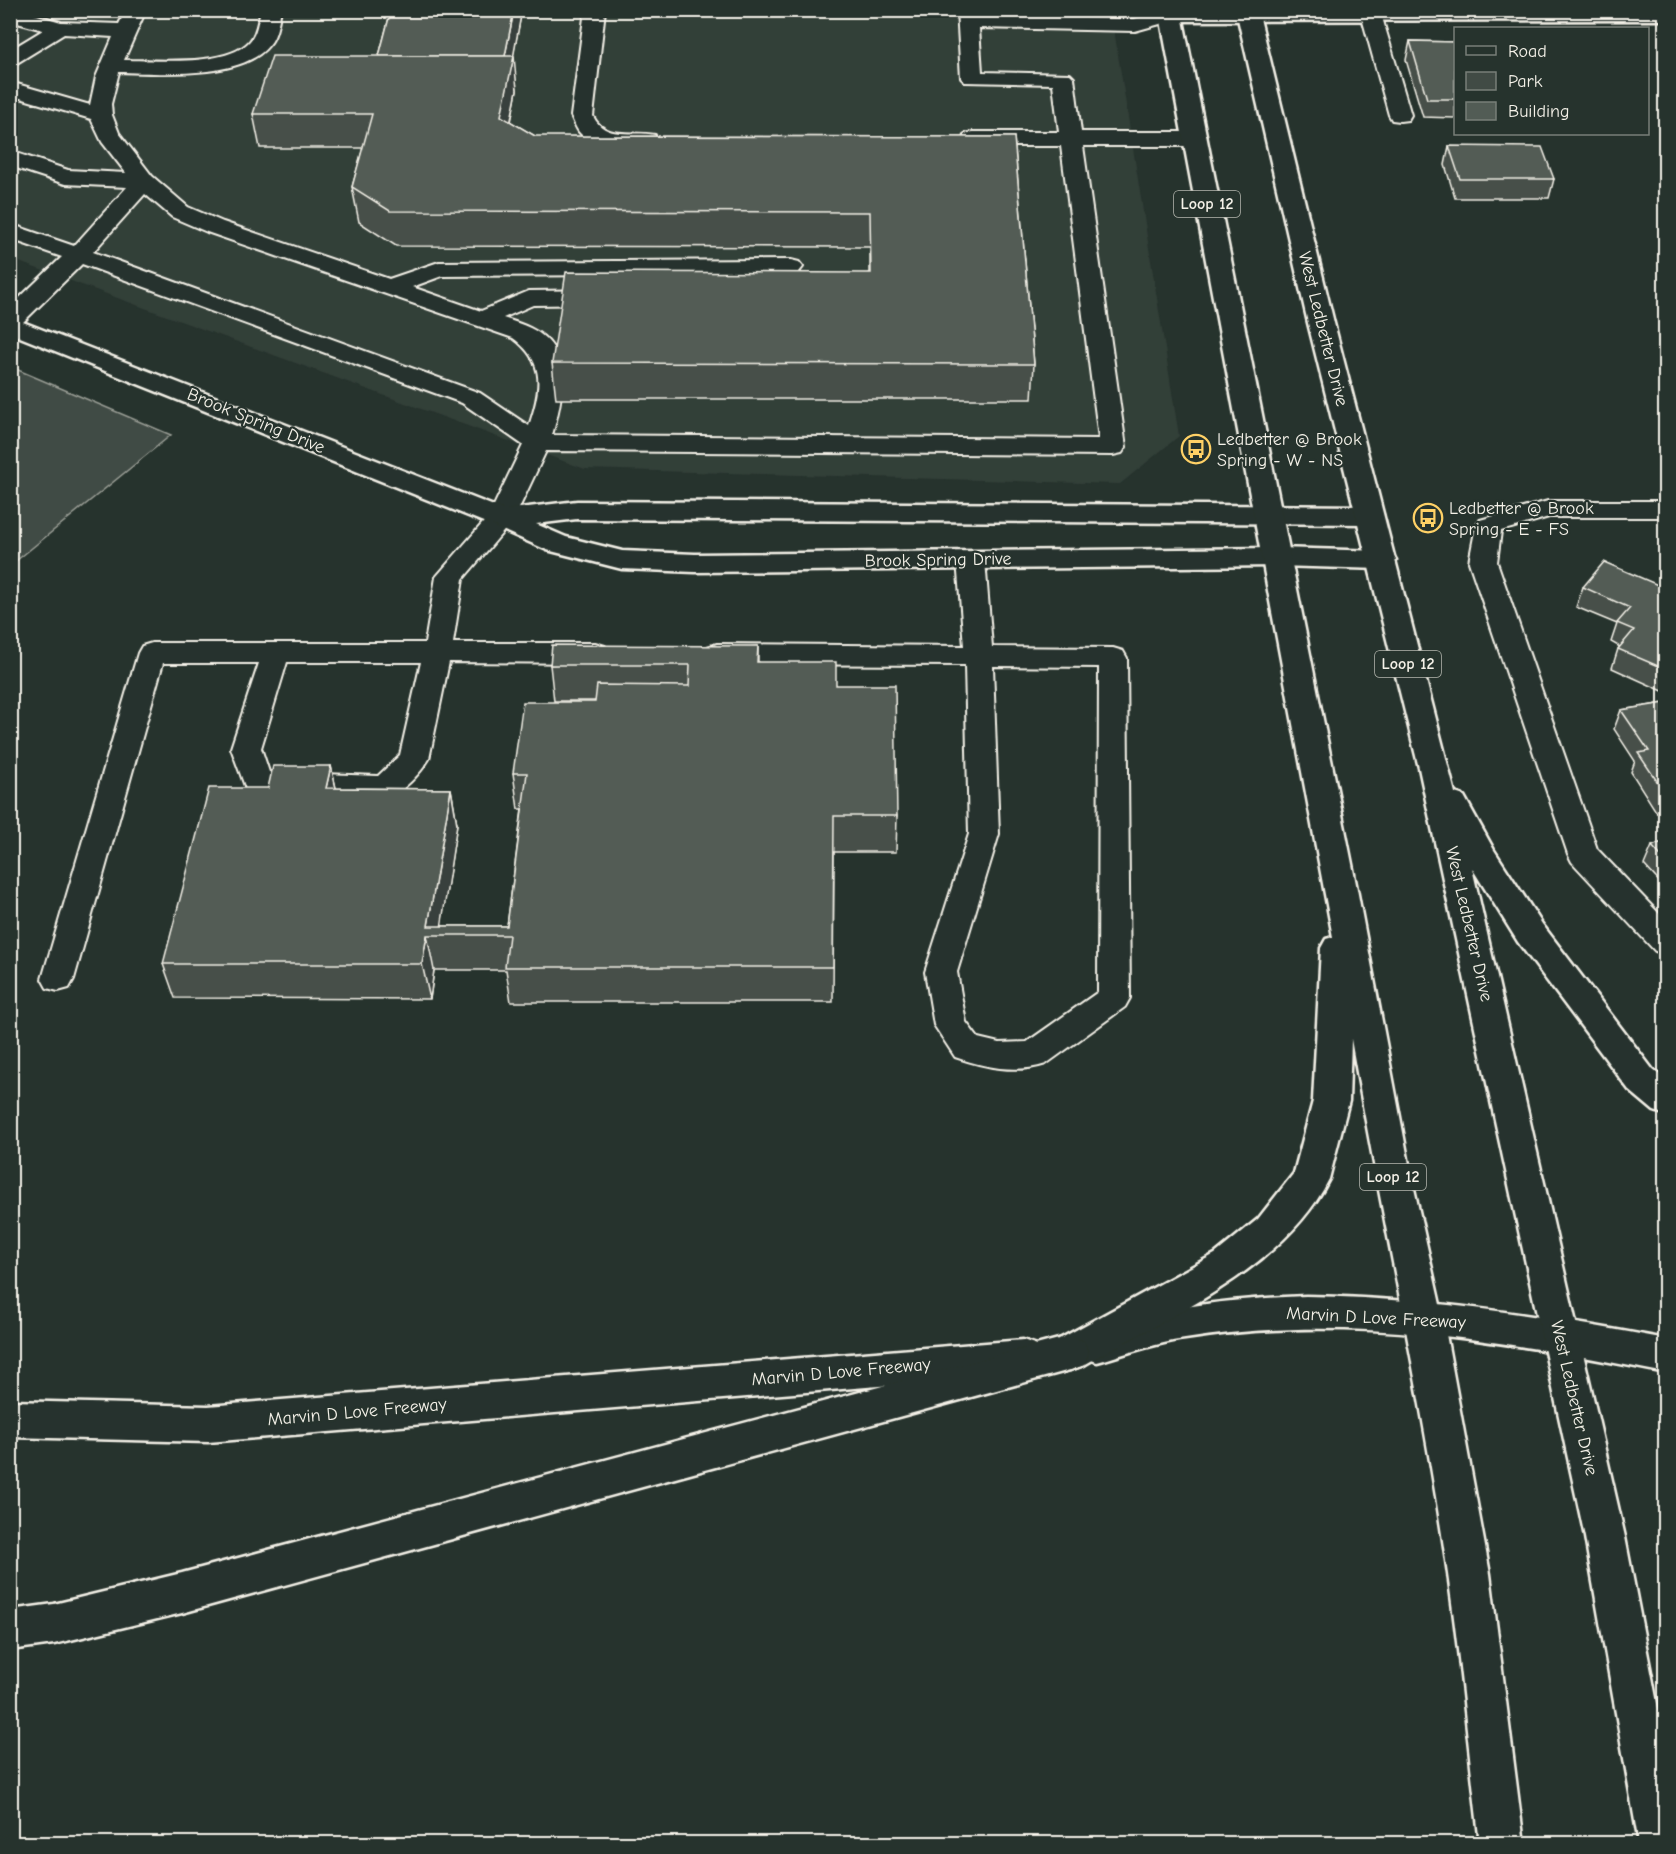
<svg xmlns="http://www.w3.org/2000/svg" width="1676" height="1854" font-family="'Comic Neue',sans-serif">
	<rect width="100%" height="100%" fill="#26332d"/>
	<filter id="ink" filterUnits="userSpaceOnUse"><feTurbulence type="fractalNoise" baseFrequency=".0167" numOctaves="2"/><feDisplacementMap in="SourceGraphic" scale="12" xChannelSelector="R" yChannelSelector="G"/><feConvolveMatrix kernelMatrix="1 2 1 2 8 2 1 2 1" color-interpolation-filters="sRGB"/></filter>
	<g filter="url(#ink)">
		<path fill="#333f39" d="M 10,11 L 1111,11 L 1179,436 L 1120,484 L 585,469 L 11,259 Z"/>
		<path fill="#414b45" stroke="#9a9e96" stroke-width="1.5" d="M 11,367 L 171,435 L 11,565 Z"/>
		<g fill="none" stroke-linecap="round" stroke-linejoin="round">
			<g stroke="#f4f1e8" stroke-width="4">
				<g id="service">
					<path d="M 10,10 L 20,10 L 61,22 L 119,24 L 126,10 L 146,10 L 124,60 C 156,60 227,67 250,41 C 257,34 258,20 261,10 L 281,10 C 278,22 277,36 269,45 C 242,80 159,73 119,72 L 111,104 L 112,115 L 119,133 L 152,176 L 188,207 L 223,222 L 389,279 L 439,262 L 791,260 L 799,262 L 803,267 L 799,272 L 791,274 L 442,276 L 412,287 L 481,311 L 529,291 L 606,290 L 614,292 L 618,297 L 614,302 L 606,304 L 533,305 L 503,318 C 512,321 522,324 530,328 C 574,349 563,398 552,435 L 1099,439 L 1061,146 L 973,146 L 965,144 L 962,139 L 965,134 L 973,132 L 1059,132 L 1053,84 L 965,82 L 961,78 L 957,10 L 977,10 L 978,16 L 1134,19 L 1152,14 L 1149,10 L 1178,11 L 1181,15 L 1178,19 L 1135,31 L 979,28 L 982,72 L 1070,74 L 1074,78 L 1081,132 L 1195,132 L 1203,134 L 1206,139 L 1203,144 L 1195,146 L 1083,146 L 1126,447 L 1122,453 L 1113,455 L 546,451 L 514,519 L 463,579 L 453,643 L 595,643 L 605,646 L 609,653 L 605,660 L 595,663 L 449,662 L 429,759 C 420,774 402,793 385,798 L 257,793 L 246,789 L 231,748 L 259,663 L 163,663 L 74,979 L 69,988 L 58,991 L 47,988 L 42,979 L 138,653 L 142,646 L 152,643 L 425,643 L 436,577 L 489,516 L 523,445 L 462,403 L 82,264 L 19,326 L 10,328 L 10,307 L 62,257 L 10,239 L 10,224 L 74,246 L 127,187 L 65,184 L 10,166 L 10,151 L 68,170 L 126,173 L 102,142 L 91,119 L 10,95 L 10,82 L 90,105 L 96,77 L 113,37 L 64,34 L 17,63 L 10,65 L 10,50 L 43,30 L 10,21 ZM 145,194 L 172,217 L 207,232 L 513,338 C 547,363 541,390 529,426 L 480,393 L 93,252 ZM 287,662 L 421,662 L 400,755 L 378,776 L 269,772 L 261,748 Z"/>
					<path d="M 585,10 L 605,10 L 593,116 C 605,141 632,130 655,135 L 658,140 L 655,145 C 635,150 595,149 580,133 C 576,129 574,121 571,116 Z"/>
					<path d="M 1363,10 L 1379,10 L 1381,14 L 1411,115 L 1408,120 L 1400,121 L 1392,120 L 1389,115 L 1361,14 Z"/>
					<path d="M 1548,501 L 1666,501 L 1666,517 L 1549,517 L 1501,531 L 1497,562 L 1597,849 L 1666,921 L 1666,954 L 1655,951 L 1572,862 L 1568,854 L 1469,562 L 1476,526 L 1480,520 Z"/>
					<path d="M 971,551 L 981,554 L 985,560 L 992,647 L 1113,648 L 1123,651 L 1127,658 L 1130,998 L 1125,1007 L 1046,1064 C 1015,1074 985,1067 955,1057 L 934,1025 L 925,972 L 969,834 L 965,665 L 717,664 L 707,661 L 703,654 L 707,647 L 717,644 L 964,646 L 957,560 L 961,554 ZM 993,666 L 1099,667 L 1098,992 L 1027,1042 L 999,1043 L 978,1038 L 966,1022 L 957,972 L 999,834 Z"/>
				</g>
			</g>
			<g stroke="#f4f1e8" stroke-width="5">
				<path id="minor" d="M 10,317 L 504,510 L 577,501 L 1369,506 L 1379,509 L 1383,515 L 1379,521 L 1369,524 L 577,519 L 536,524 L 566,537 L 622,551 L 695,554 L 1277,548 L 1382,551 L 1392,554 L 1396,560 L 1392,566 L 1382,569 L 1277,566 L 695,572 L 622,569 L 547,550 L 491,525 L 10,333 Z"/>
			</g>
			<g stroke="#f4f1e8" stroke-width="5">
				<g id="secondary">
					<path d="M 1163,10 L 1666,10 L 1666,20 L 1171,21 L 1163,20 L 1160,15 Z"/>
					<path d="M 1306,1296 C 1428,1298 1546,1316 1666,1339 L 1666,1373 C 1508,1341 1346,1313 1185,1339 C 1155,1343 1126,1354 1097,1362 L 1083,1357 L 1078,1345 L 1083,1333 C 1156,1307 1230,1299 1306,1296 Z"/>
					<path d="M 1023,1340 L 1037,1345 L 1042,1357 L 1037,1369 L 1023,1374 L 208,1442 L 10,1437 L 10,1401 L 208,1406 Z"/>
				</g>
			</g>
			<g stroke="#f4f1e8" stroke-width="5">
				<g id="primary">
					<path d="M 1159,10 L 1181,10 L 1357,889 L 1411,1175 L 1443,1318 L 1490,1574 L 1524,1844 L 1480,1844 C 1469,1754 1461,1663 1448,1574 C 1422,1394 1382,1217 1351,1039 L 1349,1101 L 1329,1179 C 1284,1269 1168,1317 1084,1365 L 1070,1370 L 1056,1365 L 1051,1353 L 1056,1341 L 1215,1254 L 1258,1219 L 1294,1173 L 1313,1101 L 1321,948 L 1326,939 L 1333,937 Z"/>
					<path d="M 1236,10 L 1258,10 L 1334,323 L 1455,793 L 1464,796 L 1494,850 L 1542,924 L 1653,1070 L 1666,1080 L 1666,1115 L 1654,1111 L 1629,1090 L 1518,942 L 1472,868 L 1625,1537 L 1666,1750 L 1666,1844 L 1639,1844 L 1585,1537 L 1419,768 L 1308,323 Z"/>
				</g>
			</g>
			<g stroke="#f4f1e8" stroke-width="5">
				<path id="motorway" d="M 1070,1336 L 1084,1341 L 1089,1353 L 1084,1365 L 1070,1370 L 182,1613 L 54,1644 L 10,1650 L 10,1610 L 54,1604 L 182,1573 Z"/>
			</g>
			<use href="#service" fill="#26332d" fill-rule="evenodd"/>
			<use href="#minor" fill="#26332d" fill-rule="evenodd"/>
			<use href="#secondary" fill="#26332d" fill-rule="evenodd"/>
			<use href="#primary" fill="#26332d" fill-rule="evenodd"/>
			<use href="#motorway" fill="#26332d" fill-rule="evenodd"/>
		</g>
		<g fill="#474f49" stroke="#f4f1e8" stroke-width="1.5">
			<path d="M 391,10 L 522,10 L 513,56 L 517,90 L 511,122 L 535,136 L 1014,137 L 1034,364 L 1032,399 L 556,399 L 552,363 L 870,273 L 870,247 L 396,246 L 359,222 L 352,187 L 363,148 L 260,148 L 253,114 L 379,56 Z"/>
			<path d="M 1410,41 L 1455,42 L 1455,118 L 1423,117 L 1406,60 Z"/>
			<path d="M 1449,146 L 1554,179 L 1549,198 L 1455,198 L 1445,165 Z"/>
			<path d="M 1583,587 L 1665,588 L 1665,692 L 1612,668 L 1618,649 L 1620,647 L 1611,642 L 1617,624 L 1576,607 Z"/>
			<path d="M 758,646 L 758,662 L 836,685 L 897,816 L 896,852 L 834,852 L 833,1002 L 511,1002 L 506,970 L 434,970 L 430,999 L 175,998 L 163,964 L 268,788 L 331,766 L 336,788 L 451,789 L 457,824 L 441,926 L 507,926 L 522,809 L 518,809 L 513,773 L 595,702 L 595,701 L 554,701 L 550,665 Z"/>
			<path d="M 1665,703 L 1665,811 L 1657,813 L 1631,772 L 1635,761 L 1614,729 L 1621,710 Z"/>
			<path d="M 1665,841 L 1665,888 L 1644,865 L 1652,846 Z"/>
		</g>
		<g fill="#39403c" stroke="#f4f1e8" stroke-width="1.5">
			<path d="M 514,10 L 522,10 L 511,69 L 514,56 L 517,90 L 505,150 L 501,116 L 505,56 Z"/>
			<path d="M 331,766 L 339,802 L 326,788 Z"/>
			<path d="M 451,789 L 457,824 L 440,935 L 428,926 Z"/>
			<path d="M 1665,793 L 1665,811 L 1657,813 Z"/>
			<path d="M 427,935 L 434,970 L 430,999 L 422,964 Z"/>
		</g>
		<g fill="#525c55" stroke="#f4f1e8" stroke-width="1.5">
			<path d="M 391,10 L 514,10 L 505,56 L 379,56 Z"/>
			<path d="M 1410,41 L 1455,42 L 1455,99 L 1427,99 Z"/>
			<path d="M 272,56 L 514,56 L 501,116 L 535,136 L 1014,137 L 1034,364 L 552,363 L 566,272 L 871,273 L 870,212 L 390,211 L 352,187 L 372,114 L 253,114 Z"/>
			<path d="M 1449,146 L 1542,147 L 1554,179 L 1460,179 Z"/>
			<path d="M 1604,562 L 1665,588 L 1665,669 L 1618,649 L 1634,630 L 1617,623 L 1630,608 L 1583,587 Z"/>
			<path d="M 552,645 L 758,646 L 757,662 L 836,662 L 836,685 L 895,685 L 897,816 L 834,816 L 833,967 L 505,967 L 509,935 L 427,935 L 422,964 L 163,964 L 209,788 L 268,788 L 273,766 L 331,766 L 326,788 L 451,789 L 428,926 L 507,926 L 527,773 L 513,773 L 523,702 L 595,702 L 597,685 L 689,686 L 690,665 L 550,665 Z"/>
			<path d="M 1665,703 L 1665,793 L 1638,753 L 1649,751 L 1621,710 Z"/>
			<path d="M 1665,841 L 1665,861 L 1652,846 Z"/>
		</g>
	</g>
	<defs>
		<g id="bus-ring" transform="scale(1.5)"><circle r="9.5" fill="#26332d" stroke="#ffd166" stroke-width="1.5"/><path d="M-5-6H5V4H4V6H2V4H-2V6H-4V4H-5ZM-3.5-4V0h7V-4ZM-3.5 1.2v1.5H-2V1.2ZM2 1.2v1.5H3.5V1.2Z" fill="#ffd166"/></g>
	</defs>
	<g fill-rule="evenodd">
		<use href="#bus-ring" x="1196" y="449"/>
		<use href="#bus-ring" x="1428" y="518"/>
	</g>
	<g text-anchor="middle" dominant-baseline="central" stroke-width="4.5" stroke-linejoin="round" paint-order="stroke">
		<g fill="#26332d" stroke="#b6b8b0" stroke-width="1.5">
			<rect x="1174" y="191" width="66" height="26" rx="4.5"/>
			<rect x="1375" y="651" width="66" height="26" rx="4.5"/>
			<rect x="1360" y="1164" width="66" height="26" rx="4.5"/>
		</g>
		<g font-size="16" font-weight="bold" fill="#f4f1e8">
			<text x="1207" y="204">Loop 12</text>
			<text x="1408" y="664">Loop 12</text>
			<text x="1393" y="1177">Loop 12</text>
		</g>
		<g font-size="18" fill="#f4f1e8" stroke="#26332d">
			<text transform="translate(1323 329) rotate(76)">West Ledbetter Drive</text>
			<text transform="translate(256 421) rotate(22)">Brook Spring Drive</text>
			<text transform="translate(938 560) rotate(-1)">Brook Spring Drive</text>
			<text transform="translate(1469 924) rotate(77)">West Ledbetter Drive</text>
			<text transform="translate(1376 1318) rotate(3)">Marvin D Love Freeway</text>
			<text transform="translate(841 1372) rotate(-5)">Marvin D Love Freeway</text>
			<text transform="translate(1574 1398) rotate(77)">West Ledbetter Drive</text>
			<text transform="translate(357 1412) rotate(-5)">Marvin D Love Freeway</text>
		</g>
		<g font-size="18" fill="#f4f1e8" stroke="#26332d" text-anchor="start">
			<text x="1217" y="439">Ledbetter @ Brook<tspan x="1217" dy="21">Spring - W - NS</tspan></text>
			<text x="1449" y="508">Ledbetter @ Brook<tspan x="1449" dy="21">Spring - E - FS</tspan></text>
		</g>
	</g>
	<rect width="1676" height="1854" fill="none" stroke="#26332d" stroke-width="36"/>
	<rect x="18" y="18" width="1640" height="1818" fill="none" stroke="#f4f1e8" stroke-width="2" filter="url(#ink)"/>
	<rect x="1454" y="27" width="195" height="108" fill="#26332d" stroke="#787f78" stroke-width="1.5"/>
	<rect x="1466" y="46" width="30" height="9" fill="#26332d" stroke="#787f78" stroke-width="1.5"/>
	<text x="1508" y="57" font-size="18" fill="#f4f1e8">Road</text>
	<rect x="1466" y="72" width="30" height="18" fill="#414b45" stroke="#787f78" stroke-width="1.5"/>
	<text x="1508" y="87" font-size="18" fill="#f4f1e8">Park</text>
	<rect x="1466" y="102" width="30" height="18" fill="#525c55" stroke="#787f78" stroke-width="1.5"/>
	<text x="1508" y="117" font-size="18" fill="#f4f1e8">Building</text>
</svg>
